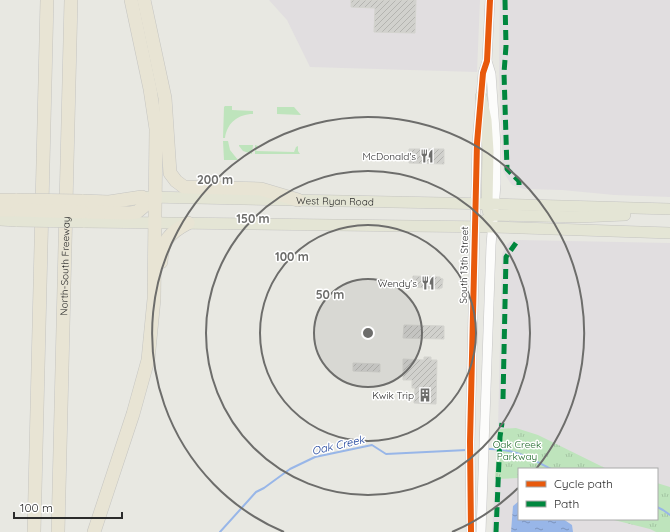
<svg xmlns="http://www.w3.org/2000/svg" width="670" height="532" font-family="Quicksand,sans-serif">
	<defs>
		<pattern id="park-tufts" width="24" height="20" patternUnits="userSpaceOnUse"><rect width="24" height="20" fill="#bee4bc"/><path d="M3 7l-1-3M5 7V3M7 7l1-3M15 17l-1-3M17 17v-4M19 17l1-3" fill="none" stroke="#a3c4a2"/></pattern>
		<pattern id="water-ripples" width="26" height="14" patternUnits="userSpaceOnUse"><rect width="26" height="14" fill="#98b6e8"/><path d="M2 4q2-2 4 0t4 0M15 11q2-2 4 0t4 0" fill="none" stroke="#7c94bc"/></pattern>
		<pattern id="building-hatch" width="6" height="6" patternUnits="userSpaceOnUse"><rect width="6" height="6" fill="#d1d1cd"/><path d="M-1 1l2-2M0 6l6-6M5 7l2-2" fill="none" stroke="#b4b4b0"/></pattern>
	</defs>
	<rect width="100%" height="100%" fill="#e8e8e2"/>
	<g fill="#e1dee0" fill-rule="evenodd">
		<path d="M 269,0 L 480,0 L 477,72 L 310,67 L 287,20 Z"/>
		<path d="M 500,0 L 670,0 L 670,197 L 614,195 L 562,190 L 524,189 L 512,185 L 509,181 L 503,171 L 499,73 Z"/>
		<path d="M 518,240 L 670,243 L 670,532 L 492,532 L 498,429 L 502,255 L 504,249 L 507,244 L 511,241 ZM 519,469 L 657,469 L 657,519 L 519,519 Z"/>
	</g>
	<g fill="#bee4bc">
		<path d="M 225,106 L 232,106 L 232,110 L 253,111 L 253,114 C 238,114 227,123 225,138 L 223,138 L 224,107 Z"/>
		<path d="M 277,107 L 294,107 L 301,115 L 277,114 Z"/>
		<path d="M 223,141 L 228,141 L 230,150 L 238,160 L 224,160 Z"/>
		<path d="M 239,145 L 253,145 L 252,154 L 243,151 L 239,146 Z"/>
		<path d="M 255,145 L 258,146 L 256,151 L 294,152 L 296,147 L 298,146 L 298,151 L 300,154 L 255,154 Z"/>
	</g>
	<g fill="url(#park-tufts)">
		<path d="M 516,428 L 538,435 L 607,469 L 519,469 L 519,478 L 495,479 L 498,429 Z"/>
		<path d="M 657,483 L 670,487 L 670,532 L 656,532 L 650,529 L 610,519 L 657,519 Z"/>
	</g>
	<path fill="url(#water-ripples)" d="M 519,501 L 519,519 L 563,519 L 572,525 L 573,532 L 511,532 L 513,506 Z"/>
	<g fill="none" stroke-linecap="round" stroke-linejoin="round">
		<g stroke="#98b6e8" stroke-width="2">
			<path d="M 487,449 C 513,448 530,458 551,469"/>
			<path d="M 657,507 L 663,510 L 670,515"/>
			<path d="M 220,532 L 256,492 L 264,488 L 290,469 L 315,457 L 372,445 L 386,454 L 467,450"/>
		</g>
	</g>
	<g fill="url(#building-hatch)" stroke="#d3d3ce">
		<path d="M 351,0 L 416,0 L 415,33 L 374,32 L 375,8 L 351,7 Z"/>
		<path d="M 409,149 L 444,149 L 444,164 L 409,163 Z"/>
		<path d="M 413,276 L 440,277 L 440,278 L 443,279 L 442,288 L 440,288 L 440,289 L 412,287 Z"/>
		<path d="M 404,325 L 444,326 L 444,339 L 403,338 Z"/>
		<path d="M 424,357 L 431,357 L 431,360 L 437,360 L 436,404 L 414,403 L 415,388 L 412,388 L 412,380 L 403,380 L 403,359 L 424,360 Z"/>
		<path d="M 353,363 L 380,364 L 380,372 L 353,371 Z"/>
	</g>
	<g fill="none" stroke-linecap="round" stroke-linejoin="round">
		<g stroke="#c6c6c6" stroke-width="10">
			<g id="tertiary">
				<path d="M 471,532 L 470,442 L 477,143 L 483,73 L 487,61 L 490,0"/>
				<path d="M 481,532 L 491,245 L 496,184 L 496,145 L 491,74 L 487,61"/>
			</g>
		</g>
		<g stroke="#c5c5c2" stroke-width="12">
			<g id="primary">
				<path d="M 481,96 L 486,120 L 488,151 L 487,204 L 488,211"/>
				<path id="s1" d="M 147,197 L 494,204 L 670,209"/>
				<path d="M 0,220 L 17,221"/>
				<path d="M 83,222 L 492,227 L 670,233"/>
				<path d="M 475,227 L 493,215 L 579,217 L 625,215"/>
			</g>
		</g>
		<g stroke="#c5c5c2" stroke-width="14">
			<g id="motorway">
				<path d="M 144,0 L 165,98 L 170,173 L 176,181 L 184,187 L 261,189 L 298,200"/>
				<path d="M 0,200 L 17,200"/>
				<path d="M 82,201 L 109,202 L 142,197"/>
				<path d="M 0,210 L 17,210"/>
				<path d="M 83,212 L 130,213 L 137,212 L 155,197"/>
				<path d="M 161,262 C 162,241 169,233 188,223"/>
				<path d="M 34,532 L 47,0"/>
				<path id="s2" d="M 58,532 L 71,0"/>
				<path d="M 94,532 L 133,414 L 148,360 L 154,299 L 156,129 L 150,89 L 131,0"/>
			</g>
		</g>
		<use href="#tertiary" stroke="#fcfcfb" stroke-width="9"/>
		<use href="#primary" stroke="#e4e5d5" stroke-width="11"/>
		<use href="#motorway" stroke="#e8e4d4" stroke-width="13"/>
		<g stroke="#c5c5c2" stroke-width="12" stroke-linecap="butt">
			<path id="primary-bridge" d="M 17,221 L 83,222"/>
		</g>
		<g stroke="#c5c5c2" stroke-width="14" stroke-linecap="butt">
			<g id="motorway-bridge">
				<path d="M 17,200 L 82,201"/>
				<path d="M 17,210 L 83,212"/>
			</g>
		</g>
		<use href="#primary-bridge" stroke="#e4e5d5" stroke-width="11"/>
		<use href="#motorway-bridge" stroke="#e8e4d4" stroke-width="13"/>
		<g stroke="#00873e" stroke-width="5" stroke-dasharray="10 5" stroke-linecap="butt">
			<path d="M 505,0 L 506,46 L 504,73 L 507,169 L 519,181 L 519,185"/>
			<path d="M 503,399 L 506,257 L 516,243"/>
			<path d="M 496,532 L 500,437 L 502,423"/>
		</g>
		<g stroke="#fff" stroke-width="8">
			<path id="cycleway" d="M 471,532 L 470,442 L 477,143 L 483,73 L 487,61 L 490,0"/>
		</g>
		<use href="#cycleway" stroke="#e8590c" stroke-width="6"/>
	</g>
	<circle cx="368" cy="333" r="54" fill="#6d6d6b" fill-opacity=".12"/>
	<g fill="none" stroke="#6d6d6b" stroke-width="2">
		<circle cx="368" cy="333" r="54"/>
		<circle cx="368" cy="333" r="108"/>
		<circle cx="368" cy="333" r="162"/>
		<path d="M518 488A216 216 0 0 1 452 532M284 532A216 216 0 1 1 536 469"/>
	</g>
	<defs>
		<g id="restaurant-bare" transform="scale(1.08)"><path d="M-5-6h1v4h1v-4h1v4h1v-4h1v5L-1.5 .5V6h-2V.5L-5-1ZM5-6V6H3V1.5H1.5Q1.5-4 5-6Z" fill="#6d6d6b" stroke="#fff" stroke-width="2.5" paint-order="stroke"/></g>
		<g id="building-bare" transform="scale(1.08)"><path d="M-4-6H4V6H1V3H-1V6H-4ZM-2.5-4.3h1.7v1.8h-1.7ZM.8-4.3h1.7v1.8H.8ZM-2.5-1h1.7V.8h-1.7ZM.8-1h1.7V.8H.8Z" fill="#6d6d6b" stroke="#fff" stroke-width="2.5" paint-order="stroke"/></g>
	</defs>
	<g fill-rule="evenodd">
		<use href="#restaurant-bare" x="427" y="156"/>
		<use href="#restaurant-bare" x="428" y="283"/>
		<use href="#building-bare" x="425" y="395"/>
	</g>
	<g text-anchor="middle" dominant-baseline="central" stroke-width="3" stroke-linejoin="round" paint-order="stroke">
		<g font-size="10" fill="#2b2b2b" stroke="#fff" text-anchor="end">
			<text x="416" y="156">McDonald's</text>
			<text x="417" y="283">Wendy's</text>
			<text x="414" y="395">Kwik Trip</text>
		</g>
		<g font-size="10" fill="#2b2b2b" stroke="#fff">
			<text stroke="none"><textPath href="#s1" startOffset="188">West Ryan Road</textPath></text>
			<text transform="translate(464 265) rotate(-89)">South 13th Street</text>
			<text stroke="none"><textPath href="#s2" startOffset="266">North-South Freeway</textPath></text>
		</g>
		<g font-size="10" fill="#1d6628" stroke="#fff">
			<text x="517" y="444">Oak Creek<tspan x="517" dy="12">Parkway</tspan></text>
		</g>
		<g font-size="11" font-style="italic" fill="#133a97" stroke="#fff">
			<text transform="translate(338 445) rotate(-13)">Oak Creek</text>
		</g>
	</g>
	<circle cx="368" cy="333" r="6" fill="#6d6d6b" stroke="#fff" stroke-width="2"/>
	<g font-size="12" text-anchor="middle" font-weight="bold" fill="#6d6d6b" stroke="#fff" stroke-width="3" stroke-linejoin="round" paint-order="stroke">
		<text x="215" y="184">200 m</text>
		<text x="253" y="223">150 m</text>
		<text x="292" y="261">100 m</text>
		<text x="330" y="299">50 m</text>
	</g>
	<rect x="518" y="468" width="140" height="52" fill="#ffffff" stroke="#aaaaaa"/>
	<rect x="526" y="481" width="20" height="6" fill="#e8590c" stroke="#aaaaaa"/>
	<text x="554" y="488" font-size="12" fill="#2b2b2b">Cycle path</text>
	<rect x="526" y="501" width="20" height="6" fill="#00873e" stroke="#aaaaaa"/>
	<text x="554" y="508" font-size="12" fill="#2b2b2b">Path</text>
	<path d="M14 512v6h108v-6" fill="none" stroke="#2b2b2b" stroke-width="2"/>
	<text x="20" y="512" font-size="12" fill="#2b2b2b" stroke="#ffffff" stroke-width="3" paint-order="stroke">100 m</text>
</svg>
